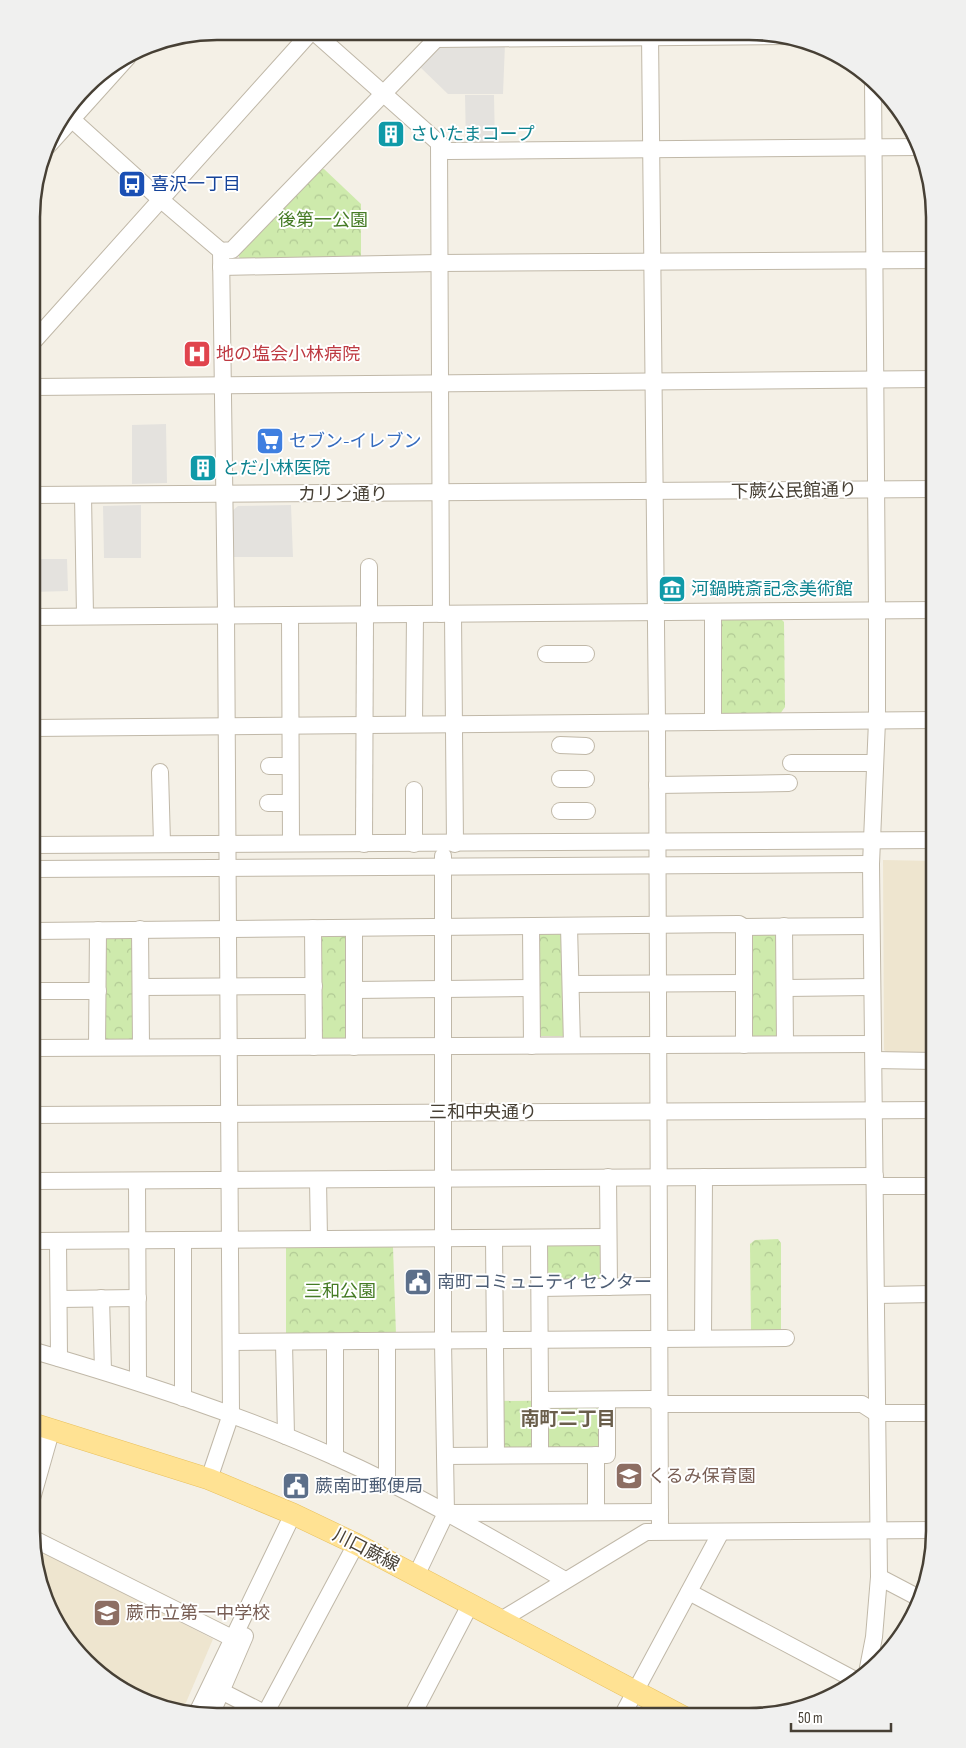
<svg xmlns="http://www.w3.org/2000/svg" width="966" height="1748" font-family="'Sofia Sans Condensed','Noto Sans JP',sans-serif">
	<defs>
		<pattern id="forest-crowns" width="20" height="18" patternUnits="userSpaceOnUse" patternTransform="scale(1.25)"><rect width="20" height="18" fill="#ceeaac"/><path d="M2 6a3 3 0 1 1 6 0M12 15a3 3 0 1 1 6 0" fill="none" stroke="#b2ca95"/></pattern>
	</defs>
	<rect width="100%" height="100%" fill="#f4f0e6"/>
	<g fill="#eee5cf">
		<path d="M 883,860 L 935,861 L 934,1053 L 889,1054 L 884,1050 Z"/>
		<path d="M 34,1546 L 213,1639 L 182,1712 L 146,1702 L 95,1671 L 63,1634 L 41,1591 Z"/>
	</g>
	<g fill="url(#forest-crowns)">
		<path d="M 320,169 L 324,169 L 361,204 L 361,256 L 240,259 L 238,254 Z"/>
		<path d="M 779,617 L 784,622 L 785,707 L 780,714 L 722,715 L 718,711 L 718,622 L 721,618 Z"/>
		<path d="M 778,932 L 779,1038 L 750,1037 L 750,933 Z"/>
		<path d="M 562,933 L 566,1032 L 563,1036 L 537,1036 L 538,934 Z"/>
		<path d="M 133,935 L 136,1034 L 132,1039 L 106,1039 L 102,1035 L 102,941 L 107,936 Z"/>
		<path d="M 321,935 L 345,935 L 348,939 L 348,1036 L 345,1039 L 321,1039 Z"/>
		<path d="M 778,1239 L 781,1243 L 781,1329 L 778,1333 L 753,1334 L 751,1330 L 750,1244 L 755,1240 Z"/>
		<path d="M 601,1245 L 605,1281 L 546,1285 L 546,1246 Z"/>
		<path d="M 286,1246 L 393,1247 L 396,1335 L 286,1336 Z"/>
		<path d="M 607,1400 L 607,1455 L 496,1455 L 495,1401 Z"/>
	</g>
	<g fill="#e4e2de">
		<path d="M 440,44 L 505,44 L 503,94 L 448,94 L 419,66 Z"/>
		<path d="M 465,95 L 494,95 L 495,145 L 466,146 Z"/>
		<path d="M 166,424 L 167,483 L 132,484 L 132,425 Z"/>
		<path d="M 141,505 L 141,558 L 104,558 L 103,506 Z"/>
		<path d="M 291,505 L 293,557 L 232,557 L 231,512 L 238,506 Z"/>
		<path d="M 32,559 L 67,559 L 68,591 L 32,592 Z"/>
	</g>
	<g fill="none" stroke-linecap="round" stroke-linejoin="round">
		<g stroke="#c0b8a8" stroke-width="18">
			<g id="minor">
				<path d="M 314,32 L 448,151 L 920,147"/>
				<path d="M 650,34 L 657,723 L 660,1530"/>
				<path d="M 436,39 L 790,36"/>
				<path d="M 66,114 L 160,199 L 221,251 L 226,614 L 231,1414 L 209,1479"/>
				<path d="M 439,143 L 441,614"/>
				<path d="M 47,147 L 128,57"/>
				<path d="M 221,251 L 232,250 L 442,33"/>
				<path d="M 221,267 L 439,263 L 935,260"/>
				<path d="M 33,342 L 311,32"/>
				<path d="M 33,387 L 935,379"/>
				<path d="M 32,495 L 935,489"/>
				<path d="M 83,495 L 85,616"/>
				<path d="M 453,614 L 455,844"/>
				<path d="M 290,615 L 291,842"/>
				<path d="M 369,615 L 369,567"/>
				<path d="M 32,617 L 935,610"/>
				<path d="M 546,654 L 586,654"/>
				<path d="M 713,722 L 713,612"/>
				<path d="M 414,724 L 415,614"/>
				<path d="M 32,728 L 935,720"/>
				<path d="M 560,745 L 586,746"/>
				<path d="M 791,763 L 875,763"/>
				<path d="M 269,766 L 290,766"/>
				<path d="M 160,772 L 162,843"/>
				<path d="M 560,779 L 586,779"/>
				<path d="M 657,785 L 789,783"/>
				<path d="M 414,790 L 414,844"/>
				<path d="M 268,803 L 290,803"/>
				<path d="M 560,811 L 587,811"/>
				<path d="M 364,844 L 365,615"/>
				<path d="M 32,845 L 935,840"/>
				<path d="M 32,869 L 871,864"/>
				<path d="M 569,926 L 572,1045"/>
				<path d="M 784,926 L 785,1044"/>
				<path d="M 531,927 L 532,1046"/>
				<path d="M 744,927 L 744,1045"/>
				<path d="M 313,928 L 314,1047"/>
				<path d="M 140,929 L 141,1047"/>
				<path d="M 354,929 L 354,1047"/>
				<path d="M 32,931 L 739,924 L 744,927 L 871,926"/>
				<path d="M 571,984 L 744,983"/>
				<path d="M 141,987 L 314,986"/>
				<path d="M 785,988 L 872,987"/>
				<path d="M 354,990 L 531,988"/>
				<path d="M 32,991 L 98,991"/>
				<path d="M 97,1047 L 98,930"/>
				<path d="M 32,1048 L 873,1044"/>
				<path d="M 874,1060 L 934,1061"/>
				<path d="M 32,1115 L 934,1110"/>
				<path d="M 608,1177 L 609,1287"/>
				<path d="M 318,1180 L 319,1239"/>
				<path d="M 32,1181 L 875,1176"/>
				<path d="M 137,1181 L 138,1382"/>
				<path d="M 875,1186 L 934,1186"/>
				<path d="M 539,1238 L 540,1400 L 652,1399 L 659,1404 L 862,1404 L 876,1413 L 934,1413"/>
				<path d="M 494,1239 L 496,1455"/>
				<path d="M 183,1240 L 183,1398"/>
				<path d="M 32,1241 L 608,1237"/>
				<path d="M 58,1241 L 59,1358"/>
				<path d="M 540,1288 L 659,1286"/>
				<path d="M 876,1295 L 934,1294"/>
				<path d="M 101,1298 L 103,1371"/>
				<path d="M 59,1299 L 138,1298"/>
				<path d="M 703,1338 L 704,1177"/>
				<path d="M 231,1342 L 786,1338"/>
				<path d="M 284,1343 L 286,1436"/>
				<path d="M 335,1343 L 335,1457"/>
				<path d="M 31,1350 C 134,1380 237,1413 335,1457 C 414,1492 490,1537 565,1580"/>
				<path d="M 540,1400 L 540,1455"/>
				<path d="M 596,1455 L 596,1512"/>
				<path d="M 445,1456 L 607,1455 L 607,1400"/>
				<path d="M 387,1482 L 387,1342"/>
				<path d="M 31,1502 L 52,1428"/>
				<path d="M 447,1513 L 660,1512"/>
				<path d="M 32,1538 L 232,1638"/>
				<path d="M 416,1576 L 446,1513 L 443,1342 L 443,856"/>
				<path d="M 879,1577 L 921,1599"/>
				<path d="M 689,1592 L 857,1681"/>
				<path d="M 501,1620 L 646,1532 L 934,1530"/>
				<path d="M 867,1673 L 874,1637 L 879,1577 L 871,864 L 877,721 L 877,610 L 873,79"/>
				<path d="M 221,1691 L 268,1715"/>
				<path d="M 265,1714 L 356,1544"/>
				<path d="M 196,1715 L 293,1514"/>
				<path d="M 211,1715 L 245,1636"/>
				<path d="M 412,1716 L 470,1605"/>
				<path d="M 622,1716 L 721,1532"/>
			</g>
		</g>
		<g stroke="#e9c15e" stroke-width="22">
			<path id="major" d="M 31,1423 L 209,1479 L 293,1514 L 356,1544 L 684,1717"/>
		</g>
		<use href="#minor" stroke="#fff" stroke-width="16"/>
		<use href="#major" stroke="#ffe293" stroke-width="21"/>
	</g>
	<defs>
		<g id="building-square" transform="scale(1.4375)"><rect x="-9" y="-9" width="18" height="18" rx="4" fill="#0f9aa8" stroke="#fff"/><path d="M-4-6H4V6H1V3H-1V6H-4ZM-2.5-4.3h1.7v1.8h-1.7ZM.8-4.3h1.7v1.8H.8ZM-2.5-1h1.7V.8h-1.7ZM.8-1h1.7V.8H.8Z" fill="#fff"/></g>
		<g id="bus-square" transform="scale(1.4375)"><rect x="-9" y="-9" width="18" height="18" rx="4" fill="#1a4fb4" stroke="#fff"/><path d="M-5-6H5V4H4V6H2V4H-2V6H-4V4H-5ZM-3.5-4V0h7V-4ZM-3.5 1.2v1.5H-2V1.2ZM2 1.2v1.5H3.5V1.2Z" fill="#fff"/></g>
		<g id="hospital-square" transform="scale(1.4375)"><rect x="-9" y="-9" width="18" height="18" rx="4" fill="#e0444e" stroke="#fff"/><path d="M-5-5h3v3.5h4V-5h3V5h-3V1.5h-4V5h-3Z" fill="#fff"/></g>
		<g id="supermarket-square" transform="scale(1.4375)"><rect x="-9" y="-9" width="18" height="18" rx="4" fill="#3f7fe0" stroke="#fff"/><path d="M-6-5.5h2.5l.6 2H6L4.5 2H-2.5L-4.4-4H-6ZM-1.5 3.2a1.3 1.3 0 1 0 .1 0ZM3 3.2a1.3 1.3 0 1 0 .1 0Z" fill="#fff"/></g>
		<g id="museum-square" transform="scale(1.4375)"><rect x="-9" y="-9" width="18" height="18" rx="4" fill="#0f9aa8" stroke="#fff"/><path d="M0-6L6-3V-2H-6V-3ZM-5-1h2V3h-2ZM-1-1h2V3h-2ZM3-1h2V3H3ZM-6 4H6V6H-6Z" fill="#fff"/></g>
		<g id="civic-square" transform="scale(1.4375)"><rect x="-9" y="-9" width="18" height="18" rx="4" fill="#5c6f8a" stroke="#fff"/><path d="M-.6-6.5H3V-4.5H.6V-3L4-1V1h2V6H-6V1h2V-1L-.6-3ZM-1.2 2.5V6h2.4V2.5Z" fill="#fff"/></g>
		<g id="school-square" transform="scale(1.4375)"><rect x="-9" y="-9" width="18" height="18" rx="4" fill="#8d6e63" stroke="#fff"/><path d="M0-5L7-2L0 1L-7-2ZM-4 1L0 2.5L4 1V4Q0 6-4 4Z" fill="#fff"/></g>
	</defs>
	<g fill-rule="evenodd">
		<use href="#building-square" x="391" y="134"/>
		<use href="#bus-square" x="132" y="184"/>
		<use href="#hospital-square" x="197" y="354"/>
		<use href="#supermarket-square" x="270" y="441"/>
		<use href="#building-square" x="203" y="468"/>
		<use href="#museum-square" x="672" y="589"/>
		<use href="#civic-square" x="418" y="1282"/>
		<use href="#school-square" x="629" y="1476"/>
		<use href="#civic-square" x="296" y="1486"/>
		<use href="#school-square" x="107" y="1613"/>
	</g>
	<g text-anchor="middle" dominant-baseline="central" stroke-width="4" stroke-linejoin="round" paint-order="stroke">
		<g font-size="18" fill="#0d838f" stroke="#fff" text-anchor="start">
			<text x="410" y="134">さいたまコープ</text>
			<text x="222" y="468">とだ小林医院</text>
			<text x="691" y="589">河鍋暁斎記念美術館</text>
		</g>
		<g font-size="18" fill="#164399" stroke="#fff" text-anchor="start">
			<text x="151" y="184">喜沢一丁目</text>
		</g>
		<g font-size="18" fill="#457b25" stroke="#fff">
			<text x="323" y="220">後第一公園</text>
			<text x="340" y="1291">三和公園</text>
		</g>
		<g font-size="18" fill="#be3a42" stroke="#fff" text-anchor="start">
			<text x="216" y="354">地の塩会小林病院</text>
		</g>
		<g font-size="18" fill="#366cbe" stroke="#fff" text-anchor="start">
			<text x="289" y="441">セブン-イレブン</text>
		</g>
		<g font-size="18" fill="#474035" stroke="#fff">
			<text transform="translate(794 491) rotate(-1)">下蕨公民館通り</text>
			<text x="343" y="494">カリン通り</text>
			<text x="483" y="1112">三和中央通り</text>
			<text transform="translate(366 1550) rotate(27)">川口蕨線</text>
		</g>
		<g font-size="18" fill="#4e5e75" stroke="#fff" text-anchor="start">
			<text x="437" y="1282">南町コミュニティセンター</text>
			<text x="315" y="1486">蕨南町郵便局</text>
		</g>
		<g font-size="18" fill="#785e54" stroke="#fff" text-anchor="start">
			<text x="648" y="1476">くるみ保育園</text>
			<text x="126" y="1613">蕨市立第一中学校</text>
		</g>
		<g font-size="19" font-weight="bold" fill="#6a5e4b" stroke="#fff">
			<text x="568" y="1419">南町二丁目</text>
		</g>
	</g>
	<path d="M0 0H966V1748H0ZM217 40H749A177 177 0 0 1 926 217V1531A177 177 0 0 1 749 1708H217A177 177 0 0 1 40 1531V217A177 177 0 0 1 217 40Z" fill="#f0f0ef" fill-rule="evenodd"/>
	<path fill="none" stroke="#474035" stroke-width="2.5" d="M217 40H749A177 177 0 0 1 926 217V1531A177 177 0 0 1 749 1708H217A177 177 0 0 1 40 1531V217A177 177 0 0 1 217 40Z"/>
	<path d="M791 1723v8h100v-8" fill="none" stroke="#474035" stroke-width="2.5"/>
	<text x="798" y="1723" font-size="15" fill="#474035" stroke="#ffffff" stroke-width="4" paint-order="stroke">50 m</text>
</svg>
